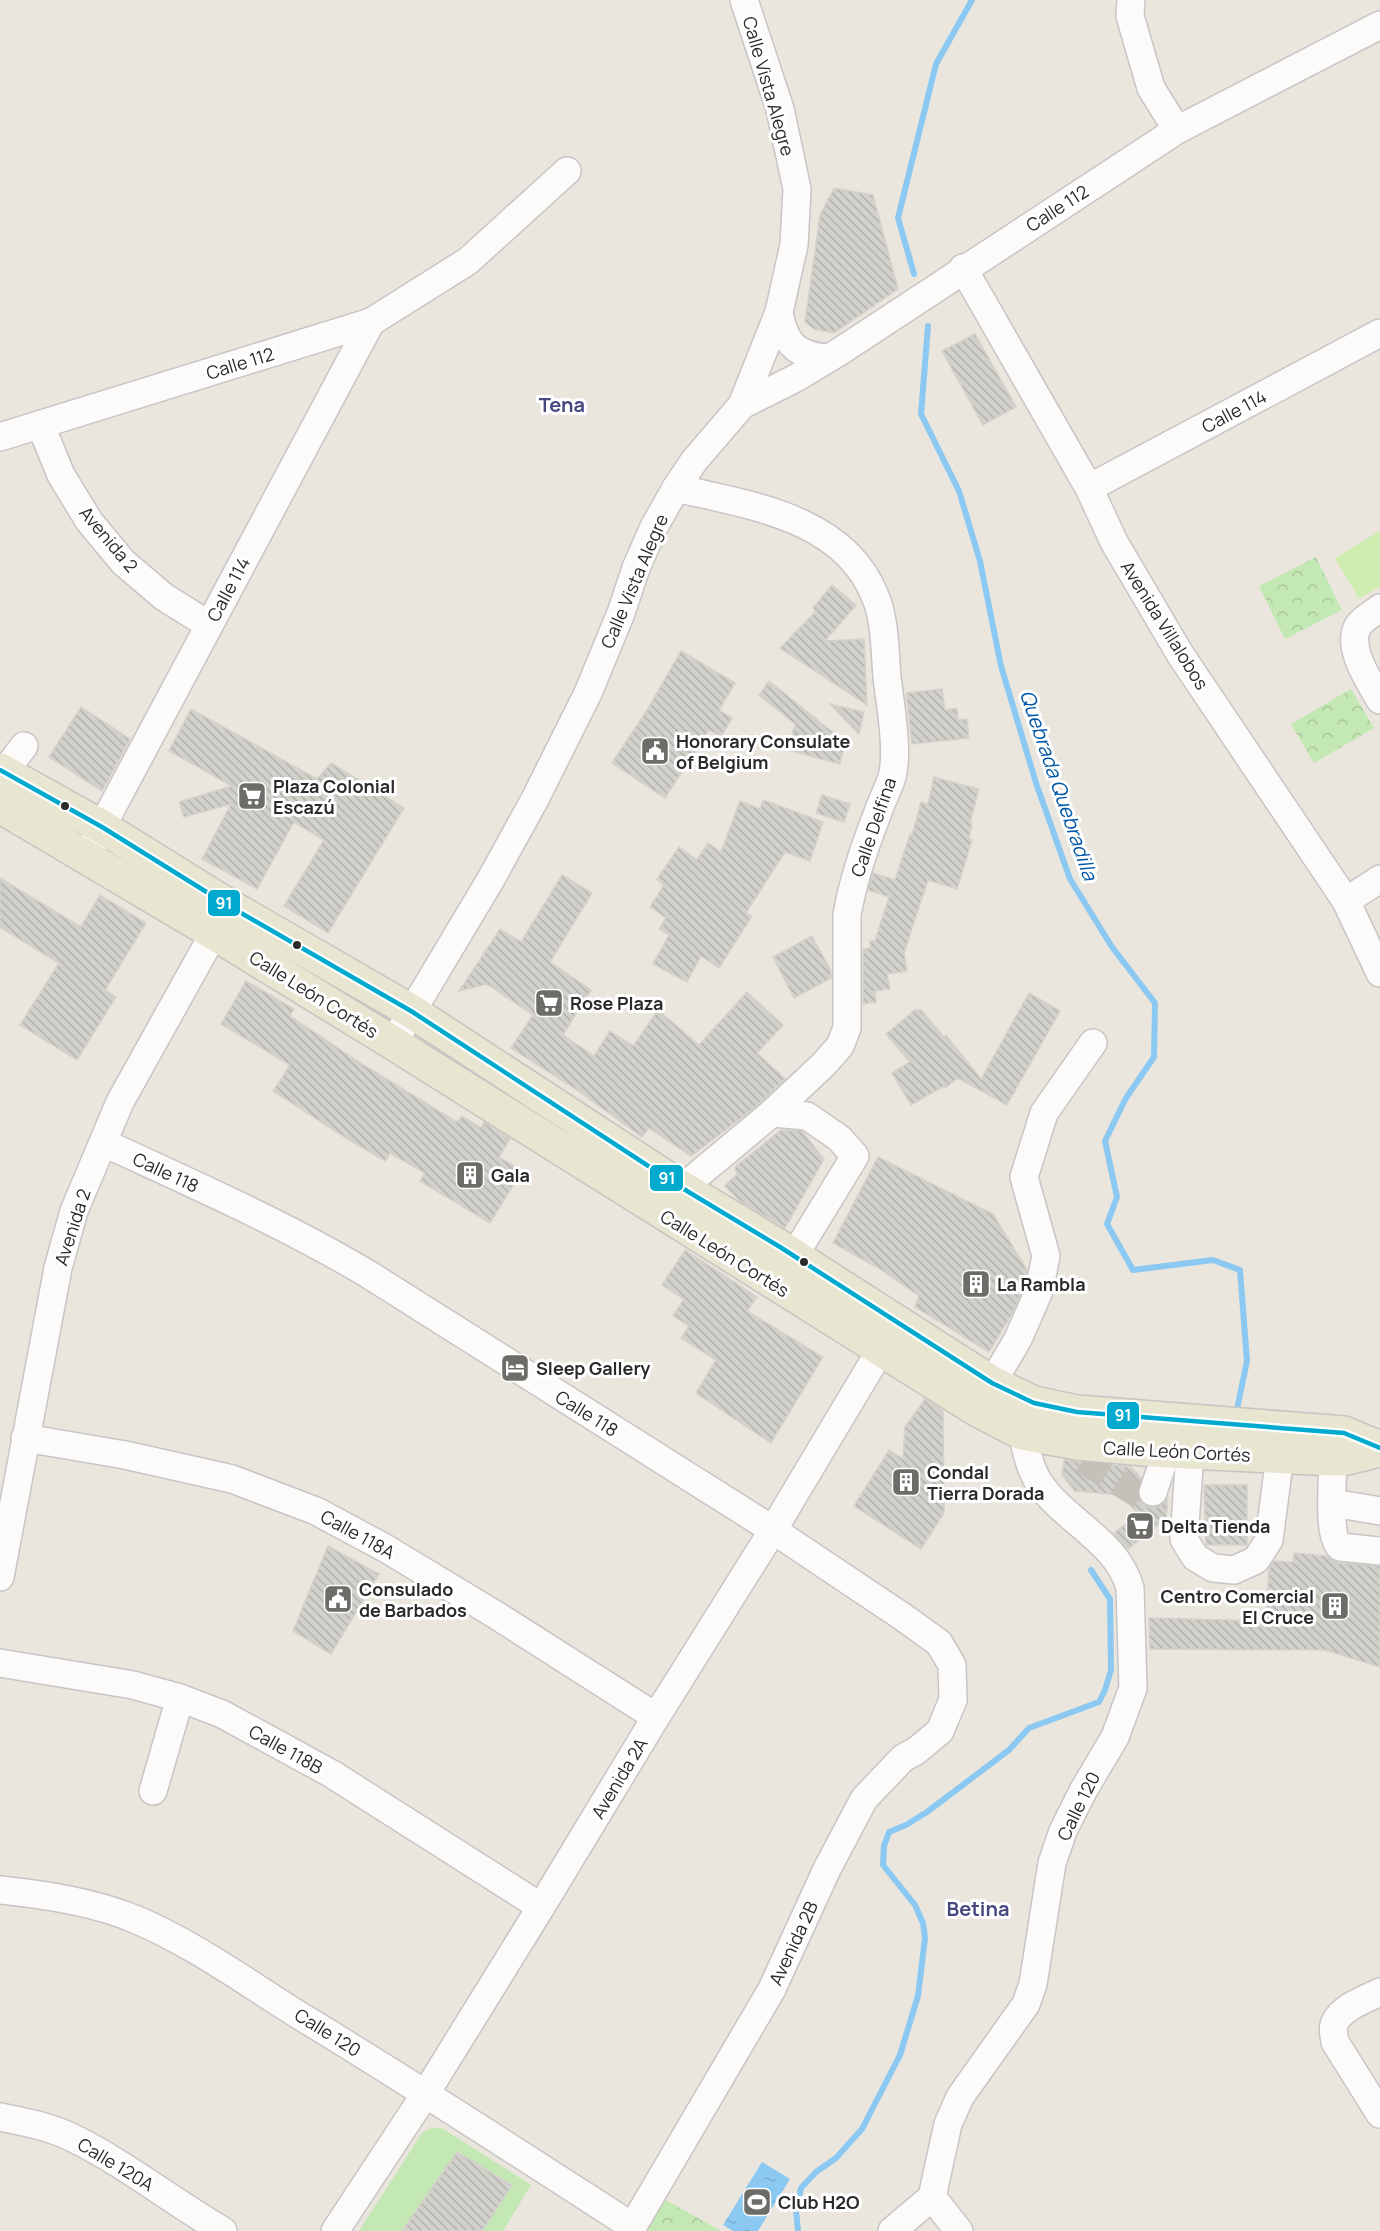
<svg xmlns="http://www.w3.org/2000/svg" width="1380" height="2231" font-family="Manrope,sans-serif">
	<defs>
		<pattern id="park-crowns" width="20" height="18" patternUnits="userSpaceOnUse" patternTransform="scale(1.5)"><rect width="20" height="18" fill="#c3e8b4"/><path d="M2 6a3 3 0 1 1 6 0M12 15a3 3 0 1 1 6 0" fill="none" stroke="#a8c79b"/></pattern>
		<pattern id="water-ripples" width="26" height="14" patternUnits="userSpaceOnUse" patternTransform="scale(1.5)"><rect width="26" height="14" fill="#8bc9f2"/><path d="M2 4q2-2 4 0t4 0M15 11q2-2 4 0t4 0" fill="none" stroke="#78add0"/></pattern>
		<pattern id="building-back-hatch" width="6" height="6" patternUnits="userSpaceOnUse" patternTransform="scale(1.5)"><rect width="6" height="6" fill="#d2d0ca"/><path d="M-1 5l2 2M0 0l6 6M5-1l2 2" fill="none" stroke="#b4b3ae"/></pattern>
	</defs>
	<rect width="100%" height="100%" fill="#eae6de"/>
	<g fill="url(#park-crowns)">
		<path d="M 1316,557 L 1342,610 L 1285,639 L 1259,586 Z"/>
		<path d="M 1351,689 L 1374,728 L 1314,763 L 1291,724 Z"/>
		<path d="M 664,2199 L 721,2231 L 645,2231 Z"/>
	</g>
	<path fill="#c3e8b4" d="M 431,2128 L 442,2128 L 531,2185 L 503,2231 L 482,2231 L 512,2185 L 457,2152 L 402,2231 L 359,2231 L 422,2133 Z"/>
	<path fill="#cfedb0" d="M 1380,531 L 1380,586 L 1359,599 L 1335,558 Z"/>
	<path fill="url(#water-ripples)" d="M 762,2162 L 790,2179 L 758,2231 L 733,2231 L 723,2225 Z"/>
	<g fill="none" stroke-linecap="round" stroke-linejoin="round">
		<g stroke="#8bc9f2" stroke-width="6">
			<path d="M 914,274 L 898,218 L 936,64 L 972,0"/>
			<path d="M 928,326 L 921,414 L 959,491 L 980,561 L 1001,666 L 1036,783 L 1070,879 L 1112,947 L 1155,1003 L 1154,1057 L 1126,1098 L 1105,1141 L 1117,1197 L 1107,1224 L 1133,1270 L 1213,1260 L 1240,1270 L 1247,1361 L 1236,1414"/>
			<path d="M 798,2231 L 796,2210 L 801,2188 L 816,2172 L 836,2158 L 862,2129 L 900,2055 L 918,1996 L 925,1938 L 923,1923 L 915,1905 L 883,1865 L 884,1846 L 889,1832 L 906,1825 L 927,1812 L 1009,1750 L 1029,1728 L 1099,1702 L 1105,1690 L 1111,1670 L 1110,1599 L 1091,1570"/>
		</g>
	</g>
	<g fill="url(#building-back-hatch)" stroke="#d4d2cb" stroke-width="1.5">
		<path d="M 834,188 L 873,195 L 898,289 L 834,333 L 814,329 L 805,322 L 820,215 Z"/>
		<path d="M 975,334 L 1016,407 L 983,425 L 942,351 Z"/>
		<path d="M 832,585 L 856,605 L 825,641 L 864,639 L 867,705 L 780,648 L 816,611 L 813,608 Z"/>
		<path d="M 681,651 L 735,683 L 719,710 L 732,718 L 721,737 L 709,730 L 665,798 L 612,763 L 647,710 Z"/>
		<path d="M 769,681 L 845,742 L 840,764 L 788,750 L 795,724 L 759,695 Z"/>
		<path d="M 942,689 L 945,710 L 957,708 L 958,720 L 967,719 L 969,738 L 912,744 L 906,693 Z"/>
		<path d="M 830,704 L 864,712 L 859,734 Z"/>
		<path d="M 81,707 L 130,739 L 102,791 L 49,757 Z"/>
		<path d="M 191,709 L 317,779 L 331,763 L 404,808 L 328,933 L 284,906 L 324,840 L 294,822 L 257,889 L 202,859 L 231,804 L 184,817 L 179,802 L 232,786 L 169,751 Z"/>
		<path d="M 934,777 L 979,789 L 970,823 L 972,824 L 969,838 L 972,840 L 963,870 L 957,889 L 928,880 L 904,953 L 907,971 L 887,974 L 890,989 L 875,991 L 876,1002 L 863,1004 L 863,949 L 871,948 L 870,941 L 875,941 L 889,897 L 868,890 L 873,873 L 895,880 L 910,834 L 912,835 L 921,802 L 928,804 Z"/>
		<path d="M 822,795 L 850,804 L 844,822 L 816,813 Z"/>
		<path d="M 763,800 L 823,822 L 810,861 L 785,852 L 746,913 L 752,916 L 719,968 L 701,956 L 687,982 L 653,964 L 669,935 L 659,929 L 666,918 L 650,907 L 664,885 L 657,879 L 679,847 L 697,860 L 708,843 L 721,852 L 740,801 L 760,809 Z"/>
		<path d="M 562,875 L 592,893 L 550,962 L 591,990 L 563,1035 L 594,1056 L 610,1031 L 633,1046 L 658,1010 L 699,1045 L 747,992 L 783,1025 L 757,1053 L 785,1079 L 754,1108 L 691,1156 L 649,1128 L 642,1137 L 574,1088 L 511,1048 L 533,1015 L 487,984 L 459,991 L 500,929 L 521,942 Z"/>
		<path d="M 0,878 L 81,927 L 100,895 L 146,923 L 105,990 L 116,997 L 77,1060 L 20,1025 L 59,963 L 0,927 Z"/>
		<path d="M 812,936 L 831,971 L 831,978 L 794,998 L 773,957 Z"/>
		<path d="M 246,981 L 294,1009 L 290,1016 L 362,1064 L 457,1122 L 462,1116 L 481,1128 L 484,1122 L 510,1139 L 499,1157 L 522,1171 L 490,1223 L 420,1181 L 425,1173 L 390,1153 L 385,1161 L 346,1138 L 273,1091 L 290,1065 L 221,1024 Z"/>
		<path d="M 1029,993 L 1060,1011 L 1007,1105 L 958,1078 L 945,1088 L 944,1086 L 911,1105 L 892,1073 L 910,1062 L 886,1034 L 915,1010 L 921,1010 L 944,1037 L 946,1035 L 981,1079 Z"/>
		<path d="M 781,1130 L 802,1131 L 824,1159 L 785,1228 L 740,1201 L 725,1186 L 737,1174 L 735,1167 Z"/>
		<path d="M 878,1157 L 993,1214 L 1027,1270 L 1024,1286 L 1012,1314 L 989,1352 L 915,1307 L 919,1296 L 880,1269 L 833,1243 Z"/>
		<path d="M 685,1250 L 757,1297 L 747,1311 L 823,1357 L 771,1443 L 696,1393 L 716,1360 L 681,1338 L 689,1326 L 673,1316 L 684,1299 L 662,1285 Z"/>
		<path d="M 925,1399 L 943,1411 L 944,1513 L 921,1549 L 854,1506 L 889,1450 L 903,1459 L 905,1427 Z"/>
		<path d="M 1064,1460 L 1131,1467 L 1141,1478 L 1138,1494 L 1142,1503 L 1148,1507 L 1157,1507 L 1164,1503 L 1168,1497 L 1166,1518 L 1128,1549 L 1114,1533 L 1138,1514 L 1121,1495 L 1075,1491 L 1062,1475 Z"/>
		<path d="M 1204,1485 L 1247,1485 L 1247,1545 L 1206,1545 Z"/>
		<path d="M 328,1546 L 379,1574 L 331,1654 L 293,1631 Z"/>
		<path d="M 1294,1553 L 1327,1556 L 1338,1563 L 1380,1566 L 1380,1667 L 1325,1650 L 1150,1649 L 1149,1618 L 1266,1621 L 1269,1569 L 1274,1561 L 1293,1562 Z"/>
		<path d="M 457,2152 L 512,2185 L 482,2231 L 402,2231 Z"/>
	</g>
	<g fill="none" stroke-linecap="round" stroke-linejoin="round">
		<path stroke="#c4c0ba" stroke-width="27" stroke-dasharray="27 14" stroke-linecap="butt" d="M 1083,1460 L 1144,1498 L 1153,1492"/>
		<g stroke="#c7c5c5" stroke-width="30">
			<g id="minor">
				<path d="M 1131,0 L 1130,16 L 1151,88 L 1177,130"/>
				<path d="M 963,268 L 1089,488 L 1114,542 L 1180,654 L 1346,901 L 1380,973"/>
				<path d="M 779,312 C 784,343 796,356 828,358"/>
				<path d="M 742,405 L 796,378 L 839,352 L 1177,130 L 1380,25"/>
				<path d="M 41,426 L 61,475 L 89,521 L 123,562 L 164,597 L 209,625"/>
				<path d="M 0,437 L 371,322 L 468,261 L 567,171"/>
				<path d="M 676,488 C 748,505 844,517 875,596 C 885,618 885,652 887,677 C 890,704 899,751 892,777 C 888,790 881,802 877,815 C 864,848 853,880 847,915 L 847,1028 L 840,1046 L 823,1065 L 772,1113 L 682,1188"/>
				<path d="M 1089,488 L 1380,333"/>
				<path d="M 1380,608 C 1374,613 1362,619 1358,626 C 1346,647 1369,681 1380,700"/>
				<path d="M 5,771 L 24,746"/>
				<path d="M 92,845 L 371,322"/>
				<path d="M 1346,901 L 1380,879"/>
				<path d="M 393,1043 L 491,879 L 535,799 L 588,693 L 621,613 L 636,568 L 654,527 L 676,488 L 694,461 L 742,405 L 779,312 L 794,245 L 797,189 L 780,109 L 744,0"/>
				<path d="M 772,1113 L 807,1116 L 839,1138 L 855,1156 L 794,1256"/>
				<path d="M 104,1143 C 193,1184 284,1224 368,1274 L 773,1530 L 903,1617 L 939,1643 L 952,1665 L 953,1700 L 940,1731 L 916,1751 L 903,1758 L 864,1799 L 827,1869 L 772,1989 L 630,2231"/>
				<path d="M 992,1383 L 1018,1339 L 1039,1291 L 1046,1256 L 1024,1177 L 1044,1113 L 1093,1043"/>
				<path d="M 25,1438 L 125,1455 L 232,1479 L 316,1511 L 385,1548 L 496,1615 L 656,1717"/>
				<path d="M 1190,1452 L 1184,1539 L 1195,1557 L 1213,1568 L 1234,1570 L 1256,1560 L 1269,1540 L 1280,1456"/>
				<path d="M 1333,1459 C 1333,1478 1327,1535 1340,1547 L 1380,1551"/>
				<path d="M 1153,1492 L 1167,1451"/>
				<path d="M 1333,1503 L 1380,1511"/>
				<path d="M 0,1577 L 58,1268 L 74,1211 L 120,1102 L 224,915"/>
				<path d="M 0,1663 L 133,1685 L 180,1698 L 222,1714 L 332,1774 L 541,1907"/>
				<path d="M 153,1791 L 180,1698"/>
				<path d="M 0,1890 C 46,1895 95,1902 137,1920 C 194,1944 250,1985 302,2017 C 414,2085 523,2156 633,2227"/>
				<path d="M 1380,1992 C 1366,1999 1342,2007 1335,2022 C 1332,2028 1334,2035 1335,2042 L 1380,2114"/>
				<path d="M 0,2117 C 25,2122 52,2127 75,2139 C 127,2165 173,2202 223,2231"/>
				<path d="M 932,2197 L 948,2124 L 960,2097 L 1026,2004 L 1033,1984 L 1052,1863 L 1063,1831 L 1083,1791 L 1115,1737 L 1133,1688 L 1130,1588 C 1117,1540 1063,1521 1038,1481 C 1029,1467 1026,1448 1022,1433"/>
				<path d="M 335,2231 L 426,2093 L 541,1907 L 656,1717 L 773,1530 L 892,1331"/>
				<path d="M 892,2231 L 932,2197 L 959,2231"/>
			</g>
		</g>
		<g stroke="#c5c4c0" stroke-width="36">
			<g id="major">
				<path d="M 0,770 L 102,827 L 229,906 L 411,1011 L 682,1188 L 780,1247 L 992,1383 L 1034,1403 L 1077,1412 L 1344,1433 L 1380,1448"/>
				<path d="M 0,806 L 214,933 L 393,1043 L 976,1409 L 1022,1433 L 1077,1443 L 1167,1451 L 1333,1459 L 1343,1459 L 1380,1450"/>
			</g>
		</g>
		<use href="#minor" stroke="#fcfbfa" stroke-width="27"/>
		<use href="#major" stroke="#e8e5d1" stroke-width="33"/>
		<g stroke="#fff" stroke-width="9">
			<path id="bus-1" d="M 0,770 L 102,827 L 229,906 L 411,1011 L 682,1188 L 780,1247 L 992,1383 L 1034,1403 L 1077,1412 L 1344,1433 L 1380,1448"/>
		</g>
		<use href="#bus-1" stroke="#00a9ce" stroke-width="4.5"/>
	</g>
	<defs>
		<g id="civic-square" transform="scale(1.5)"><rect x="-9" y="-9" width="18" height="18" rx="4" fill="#6d6c69" stroke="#fff"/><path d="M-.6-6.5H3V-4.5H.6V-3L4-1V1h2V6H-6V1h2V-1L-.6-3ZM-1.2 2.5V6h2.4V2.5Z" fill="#fff"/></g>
		<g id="supermarket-square" transform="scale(1.5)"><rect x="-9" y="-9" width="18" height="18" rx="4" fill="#6d6c69" stroke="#fff"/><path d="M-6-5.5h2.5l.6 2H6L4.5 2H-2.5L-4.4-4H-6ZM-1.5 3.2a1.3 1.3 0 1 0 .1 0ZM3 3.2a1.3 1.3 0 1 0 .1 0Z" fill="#fff"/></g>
		<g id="building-square" transform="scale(1.5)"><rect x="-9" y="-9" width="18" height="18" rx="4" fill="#6d6c69" stroke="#fff"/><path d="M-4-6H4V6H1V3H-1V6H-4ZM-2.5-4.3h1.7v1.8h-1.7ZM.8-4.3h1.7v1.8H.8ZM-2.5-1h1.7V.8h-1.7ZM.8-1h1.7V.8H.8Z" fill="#fff"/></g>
		<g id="hotel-square" transform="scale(1.5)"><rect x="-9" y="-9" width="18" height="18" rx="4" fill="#6d6c69" stroke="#fff"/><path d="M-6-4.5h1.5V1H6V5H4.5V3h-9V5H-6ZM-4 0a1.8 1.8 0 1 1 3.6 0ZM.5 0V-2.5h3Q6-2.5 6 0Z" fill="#fff"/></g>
		<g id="stadium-square" transform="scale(1.5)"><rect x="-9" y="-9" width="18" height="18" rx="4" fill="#6d6c69" stroke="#fff"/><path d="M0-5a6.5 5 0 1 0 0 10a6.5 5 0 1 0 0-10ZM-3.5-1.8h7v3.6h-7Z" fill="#fff"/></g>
	</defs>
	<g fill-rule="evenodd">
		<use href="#civic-square" x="655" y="751"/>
		<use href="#supermarket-square" x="252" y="796"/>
		<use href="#supermarket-square" x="549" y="1003"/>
		<use href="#building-square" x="470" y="1175"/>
		<use href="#building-square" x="976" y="1284"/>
		<use href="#hotel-square" x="515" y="1368"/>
		<use href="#building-square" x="906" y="1482"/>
		<use href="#supermarket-square" x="1140" y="1526"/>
		<use href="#civic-square" x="338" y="1599"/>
		<use href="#building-square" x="1335" y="1606"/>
		<use href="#stadium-square" x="757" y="2202"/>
	</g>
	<g fill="#2a2a2a" stroke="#fff" stroke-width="2">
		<circle cx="65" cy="806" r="5"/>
		<circle cx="297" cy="945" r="5"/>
		<circle cx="804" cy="1262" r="5"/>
	</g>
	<g text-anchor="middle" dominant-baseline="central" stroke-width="6" stroke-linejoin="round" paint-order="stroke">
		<g font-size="18" fill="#2a2a2a" stroke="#fff">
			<text transform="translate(769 86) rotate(74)">Calle Vista Alegre</text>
			<text transform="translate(1057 208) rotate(-33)">Calle 112</text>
			<text transform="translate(240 363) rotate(-17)">Calle 112</text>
			<text transform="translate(1234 411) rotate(-28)">Calle 114</text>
			<text transform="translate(109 539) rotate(50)">Avenida 2</text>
			<text transform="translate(634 581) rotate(-67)">Calle Vista Alegre</text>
			<text transform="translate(228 589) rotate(-62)">Calle 114</text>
			<text transform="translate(1165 625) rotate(58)">Avenida Villalobos</text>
			<text transform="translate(873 827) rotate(-71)">Calle Delfina</text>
			<text transform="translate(314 994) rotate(32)">Calle León Cortés</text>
			<text transform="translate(166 1172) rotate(25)">Calle 118</text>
			<text transform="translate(72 1227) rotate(-72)">Avenida 2</text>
			<text transform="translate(725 1253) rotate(32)">Calle León Cortés</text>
			<text transform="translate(587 1413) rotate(32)">Calle 118</text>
			<text transform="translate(1177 1451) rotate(3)">Calle León Cortés</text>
			<text transform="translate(358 1534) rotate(29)">Calle 118A</text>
			<text transform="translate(286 1749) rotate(29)">Calle 118B</text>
			<text transform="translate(619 1778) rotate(-59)">Avenida 2A</text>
			<text transform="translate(1078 1806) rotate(-64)">Calle 120</text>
			<text transform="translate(793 1943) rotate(-65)">Avenida 2B</text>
			<text transform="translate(328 2032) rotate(32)">Calle 120</text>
			<text transform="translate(116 2164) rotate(31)">Calle 120A</text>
		</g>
		<g font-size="18" font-weight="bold" fill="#2a2a2a" stroke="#fff" text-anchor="start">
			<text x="676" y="741">Honorary Consulate<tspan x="676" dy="21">of Belgium</tspan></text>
			<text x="273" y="786">Plaza Colonial<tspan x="273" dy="21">Escazú</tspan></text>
			<text x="570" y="1003">Rose Plaza</text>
			<text x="491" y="1175">Gala</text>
			<text x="997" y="1284">La Rambla</text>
			<text x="536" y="1368">Sleep Gallery</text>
			<text x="927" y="1472">Condal<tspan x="927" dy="21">Tierra Dorada</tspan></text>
			<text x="1161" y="1526">Delta Tienda</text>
			<text x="359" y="1589">Consulado<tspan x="359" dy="21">de Barbados</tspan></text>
			<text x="1314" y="1596" text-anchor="end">Centro Comercial<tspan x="1314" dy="21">El Cruce</tspan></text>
			<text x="778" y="2202">Club H2O</text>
		</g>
		<g font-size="20" font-weight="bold" fill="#464880" stroke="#fff">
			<text x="562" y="404">Tena</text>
			<text x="978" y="1908">Betina</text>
		</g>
		<g font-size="20" font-style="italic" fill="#0057a8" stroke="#fff">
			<text transform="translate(1059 785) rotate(71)">Quebrada Quebradilla</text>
		</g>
	</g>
	<g stroke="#fff" stroke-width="2">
		<rect x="207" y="889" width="34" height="28" rx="6" fill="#00a9ce"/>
		<rect x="649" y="1164" width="35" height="28" rx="6" fill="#00a9ce"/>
		<rect x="1106" y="1401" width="34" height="29" rx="6" fill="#00a9ce"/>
	</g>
	<g font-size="16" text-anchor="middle" font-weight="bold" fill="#fff">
		<text x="224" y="909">91</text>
		<text x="667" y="1184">91</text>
		<text x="1123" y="1421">91</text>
	</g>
</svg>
